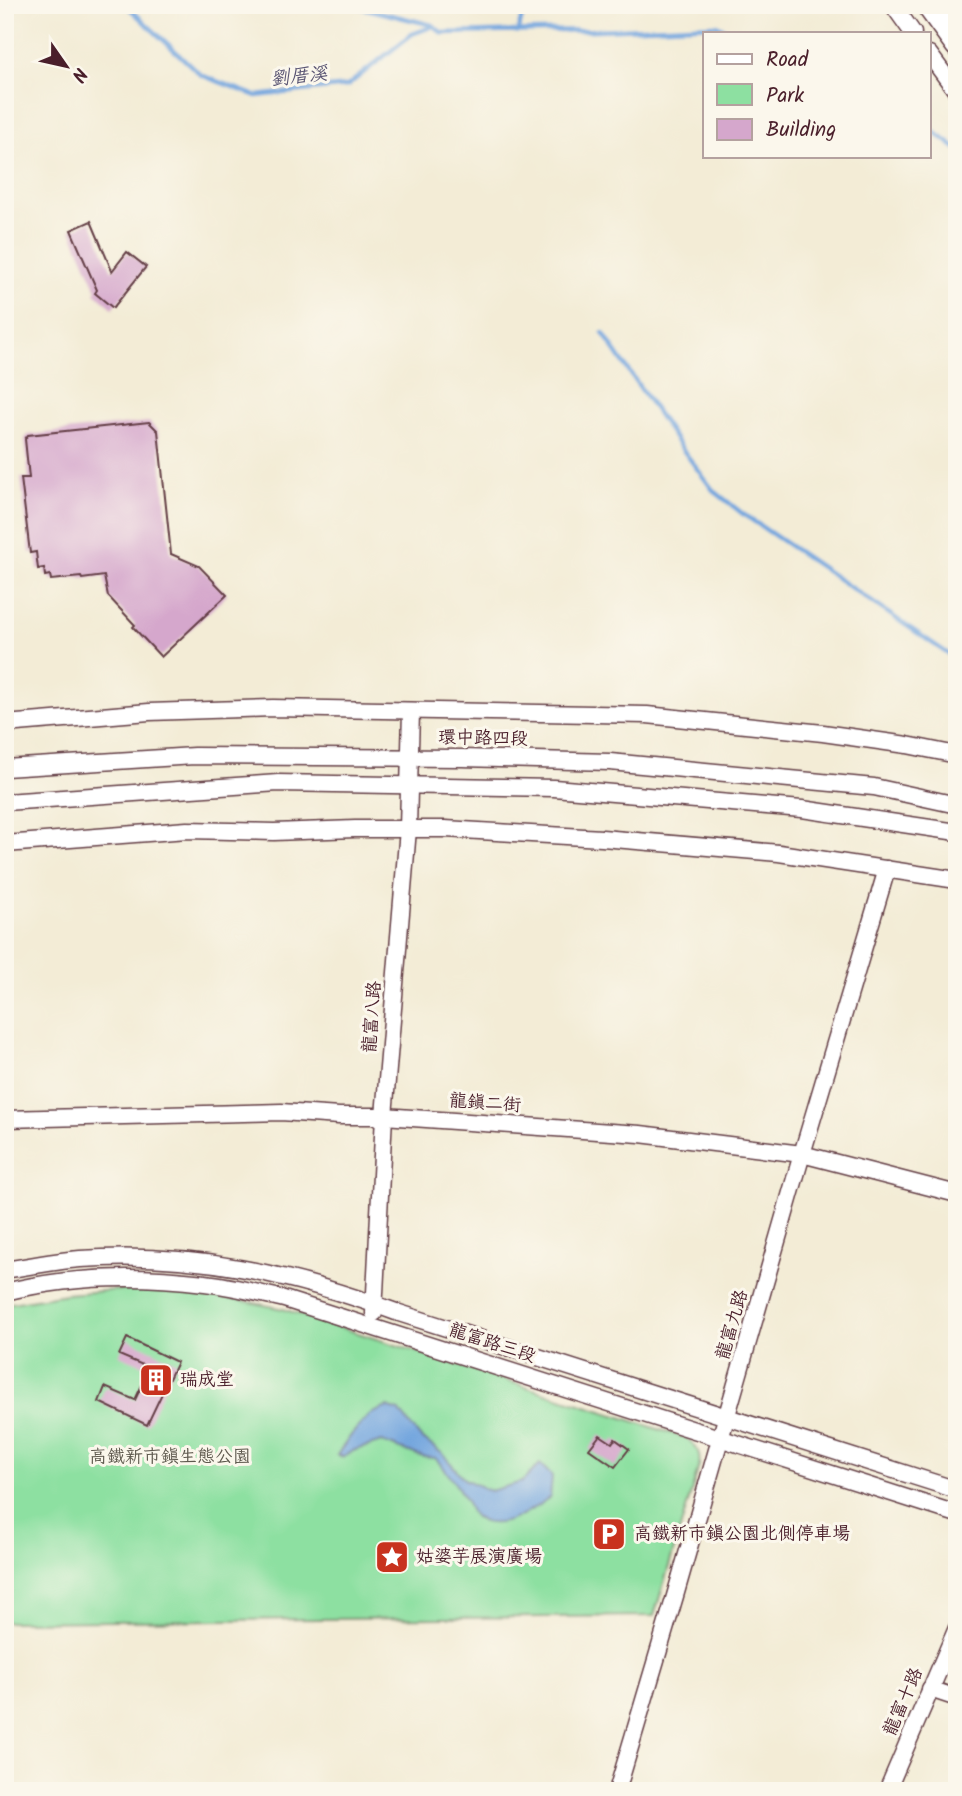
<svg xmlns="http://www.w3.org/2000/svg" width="962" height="1796" font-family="Kalam,'LXGW WenKai TC',sans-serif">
	<rect width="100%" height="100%" fill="#fbf7ec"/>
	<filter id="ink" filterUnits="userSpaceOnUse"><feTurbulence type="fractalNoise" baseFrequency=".0143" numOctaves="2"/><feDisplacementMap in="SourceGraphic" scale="14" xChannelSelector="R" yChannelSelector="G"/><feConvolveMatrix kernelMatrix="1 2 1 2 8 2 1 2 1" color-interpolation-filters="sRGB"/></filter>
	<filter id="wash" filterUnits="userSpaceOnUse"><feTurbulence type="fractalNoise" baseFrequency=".00686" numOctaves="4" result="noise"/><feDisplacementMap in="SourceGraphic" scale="28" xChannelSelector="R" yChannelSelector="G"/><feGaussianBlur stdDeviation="1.57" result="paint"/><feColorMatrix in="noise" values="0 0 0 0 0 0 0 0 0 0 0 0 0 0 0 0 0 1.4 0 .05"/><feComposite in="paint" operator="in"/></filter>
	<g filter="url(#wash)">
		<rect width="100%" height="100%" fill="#f3ecd6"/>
		<path fill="#8de0a1" stroke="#6c8066" stroke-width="2" d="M 117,1290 C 174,1291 228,1296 283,1309 L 686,1438 C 697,1446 701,1453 699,1466 L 654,1616 L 5,1622 L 5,1304 L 66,1294 Z"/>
		<path fill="#72a5de" stroke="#5e6284" stroke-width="2" d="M 387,1407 L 399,1411 L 420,1437 L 443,1454 L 464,1479 L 490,1491 L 522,1482 L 540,1464 L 552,1476 L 550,1497 C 532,1510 498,1535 475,1517 C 470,1513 468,1503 464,1498 C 456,1483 446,1470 435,1458 L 423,1457 L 382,1442 L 355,1450 L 342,1457 L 337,1455 L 352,1434 L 370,1414 Z"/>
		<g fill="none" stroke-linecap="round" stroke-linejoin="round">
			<g stroke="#72a5de" stroke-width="4.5">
				<path d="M 126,5 L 201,75 L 256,96 L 347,86 L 412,34 L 434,26 L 442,33 L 596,30 L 716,25 L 735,33"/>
				<path d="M 351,5 L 432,25"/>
				<path d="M 518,31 L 525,5"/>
				<path d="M 929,128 L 957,149"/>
				<path d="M 603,333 L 677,442 L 713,490 L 743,514 L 957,660"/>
			</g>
		</g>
		<g id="blocks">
			<g fill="#d5a7cc">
				<path d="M 91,221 L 112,271 L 127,252 L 146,267 L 113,308 L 95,293 L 97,290 L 71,230 Z"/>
				<path d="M 149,422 L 158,431 L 171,554 L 199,566 L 227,595 L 161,657 L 133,627 L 135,625 L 108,596 L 104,576 L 82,579 L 81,577 L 51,580 L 50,575 L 45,576 L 44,568 L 38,569 L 36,552 L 30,553 L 21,478 L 29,478 L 25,439 L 28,435 Z"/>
				<path d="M 127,1338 L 177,1362 L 147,1425 L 99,1402 L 105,1387 L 135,1400 L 150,1368 L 119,1355 Z"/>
				<path d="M 600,1435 L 612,1443 L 615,1439 L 629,1449 L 615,1467 L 589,1449 Z"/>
			</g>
		</g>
	</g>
	<g filter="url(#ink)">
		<use href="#blocks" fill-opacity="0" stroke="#633e45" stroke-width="2"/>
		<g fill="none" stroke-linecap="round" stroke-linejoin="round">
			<g stroke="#633e45" stroke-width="19">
				<g id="minor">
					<path d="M 893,5 L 913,33"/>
					<path d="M 929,54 L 957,92"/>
					<path d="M 5,724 L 149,712 L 273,708 L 647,715 L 823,733 L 907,745 L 957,755"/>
					<path d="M 5,768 L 194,756 L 462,758 L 610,762 L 874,787 L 957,805"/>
					<path d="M 5,802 L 278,783 L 554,788 L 802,809 L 957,832"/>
					<path d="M 5,844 L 187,830 L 274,832 L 355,829 L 445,829 L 602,838 L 779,853 L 957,880"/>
					<path d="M 5,1119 L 281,1112 L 339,1116 L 384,1116 L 640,1134 L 802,1154 L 957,1194"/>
					<path d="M 5,1270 C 30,1266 55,1261 80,1259 C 191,1251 293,1274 396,1312 L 957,1490"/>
					<path d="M 5,1292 C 69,1276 140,1275 205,1283 C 232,1286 258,1293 284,1299 L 957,1514"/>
					<path d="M 374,1313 L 384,1116 L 408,829 L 411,711"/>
					<path d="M 930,1689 L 957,1698"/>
					<path d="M 617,1791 L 675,1596 L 802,1154 L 887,869"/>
					<path d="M 887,1791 L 957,1628"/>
				</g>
			</g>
			<g stroke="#633e45" stroke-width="26">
				<g id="highway">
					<path d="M 928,5 L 957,45"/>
					<path d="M 954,5 L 957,8"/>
				</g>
			</g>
			<use href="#minor" stroke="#fff" stroke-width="16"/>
			<use href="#highway" stroke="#fff" stroke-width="23"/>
		</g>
	</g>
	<defs>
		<g id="building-square" transform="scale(1.75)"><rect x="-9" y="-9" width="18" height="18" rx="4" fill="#c8321e" stroke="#fbf7ec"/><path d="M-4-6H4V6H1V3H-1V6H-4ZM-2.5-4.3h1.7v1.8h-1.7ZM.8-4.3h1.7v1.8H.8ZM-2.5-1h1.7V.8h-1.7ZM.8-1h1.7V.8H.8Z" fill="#fff"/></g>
		<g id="parking-square" transform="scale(1.75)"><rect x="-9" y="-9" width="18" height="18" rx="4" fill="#c8321e" stroke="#fbf7ec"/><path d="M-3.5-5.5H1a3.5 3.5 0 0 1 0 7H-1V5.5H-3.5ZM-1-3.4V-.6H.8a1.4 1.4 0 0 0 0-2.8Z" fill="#fff"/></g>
		<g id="sight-square" transform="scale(1.75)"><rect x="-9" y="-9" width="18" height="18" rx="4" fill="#c8321e" stroke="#fbf7ec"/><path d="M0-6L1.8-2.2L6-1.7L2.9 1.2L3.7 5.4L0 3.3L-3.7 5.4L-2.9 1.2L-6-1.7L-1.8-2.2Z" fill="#fff"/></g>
	</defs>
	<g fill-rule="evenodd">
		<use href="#building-square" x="156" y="1380"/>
		<use href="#parking-square" x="609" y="1534"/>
		<use href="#sight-square" x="392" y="1557"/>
	</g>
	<g text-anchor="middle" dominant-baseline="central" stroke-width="6" stroke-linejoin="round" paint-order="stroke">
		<g font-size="18" fill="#4a1f2b" stroke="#fbf7ec">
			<text transform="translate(483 739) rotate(1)">環中路四段</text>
			<text transform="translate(373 1017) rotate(-86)">龍富八路</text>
			<text transform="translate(485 1104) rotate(4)">龍鎮二街</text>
			<text transform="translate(733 1325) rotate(-74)">龍富九路</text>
			<text transform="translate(492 1344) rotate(18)">龍富路三段</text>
			<text transform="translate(904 1702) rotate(-67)">龍富十路</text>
		</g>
		<g font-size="18" fill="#4a1f2b" stroke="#fbf7ec" text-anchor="start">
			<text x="180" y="1380">瑞成堂</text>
			<text x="634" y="1534">高鐵新市鎮公園北側停車場</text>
			<text x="416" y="1557">姑婆芋展演廣場</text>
		</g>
		<g font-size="18" fill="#5e594e" stroke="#fbf7ec">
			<text x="170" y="1457">高鐵新市鎮生態公園</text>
		</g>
		<g font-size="19" font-style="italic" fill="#5a5573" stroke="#fbf7ec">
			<text transform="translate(299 77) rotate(-6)">劉厝溪</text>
		</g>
	</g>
	<rect width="962" height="1796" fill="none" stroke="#fbf7ec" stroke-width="28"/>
	<rect x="703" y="32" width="228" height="126" fill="#fbf7ec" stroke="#b4a19f" stroke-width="2"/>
	<rect x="717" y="54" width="35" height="10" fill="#ffffff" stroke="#b4a19f" stroke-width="2"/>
	<text x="766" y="66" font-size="21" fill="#4a1f2b">Road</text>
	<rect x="717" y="84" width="35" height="21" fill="#8de0a1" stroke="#b4a19f" stroke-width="2"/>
	<text x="766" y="102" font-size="21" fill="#4a1f2b">Park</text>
	<rect x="717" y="119" width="35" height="21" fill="#d5a7cc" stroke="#b4a19f" stroke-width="2"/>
	<text x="766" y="136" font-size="21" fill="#4a1f2b">Building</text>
	<g transform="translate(66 66) rotate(124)" stroke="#fbf7ec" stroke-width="5" paint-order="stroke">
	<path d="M0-5L12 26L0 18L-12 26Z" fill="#4a1f2b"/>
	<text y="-10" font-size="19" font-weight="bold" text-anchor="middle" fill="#4a1f2b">N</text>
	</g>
</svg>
